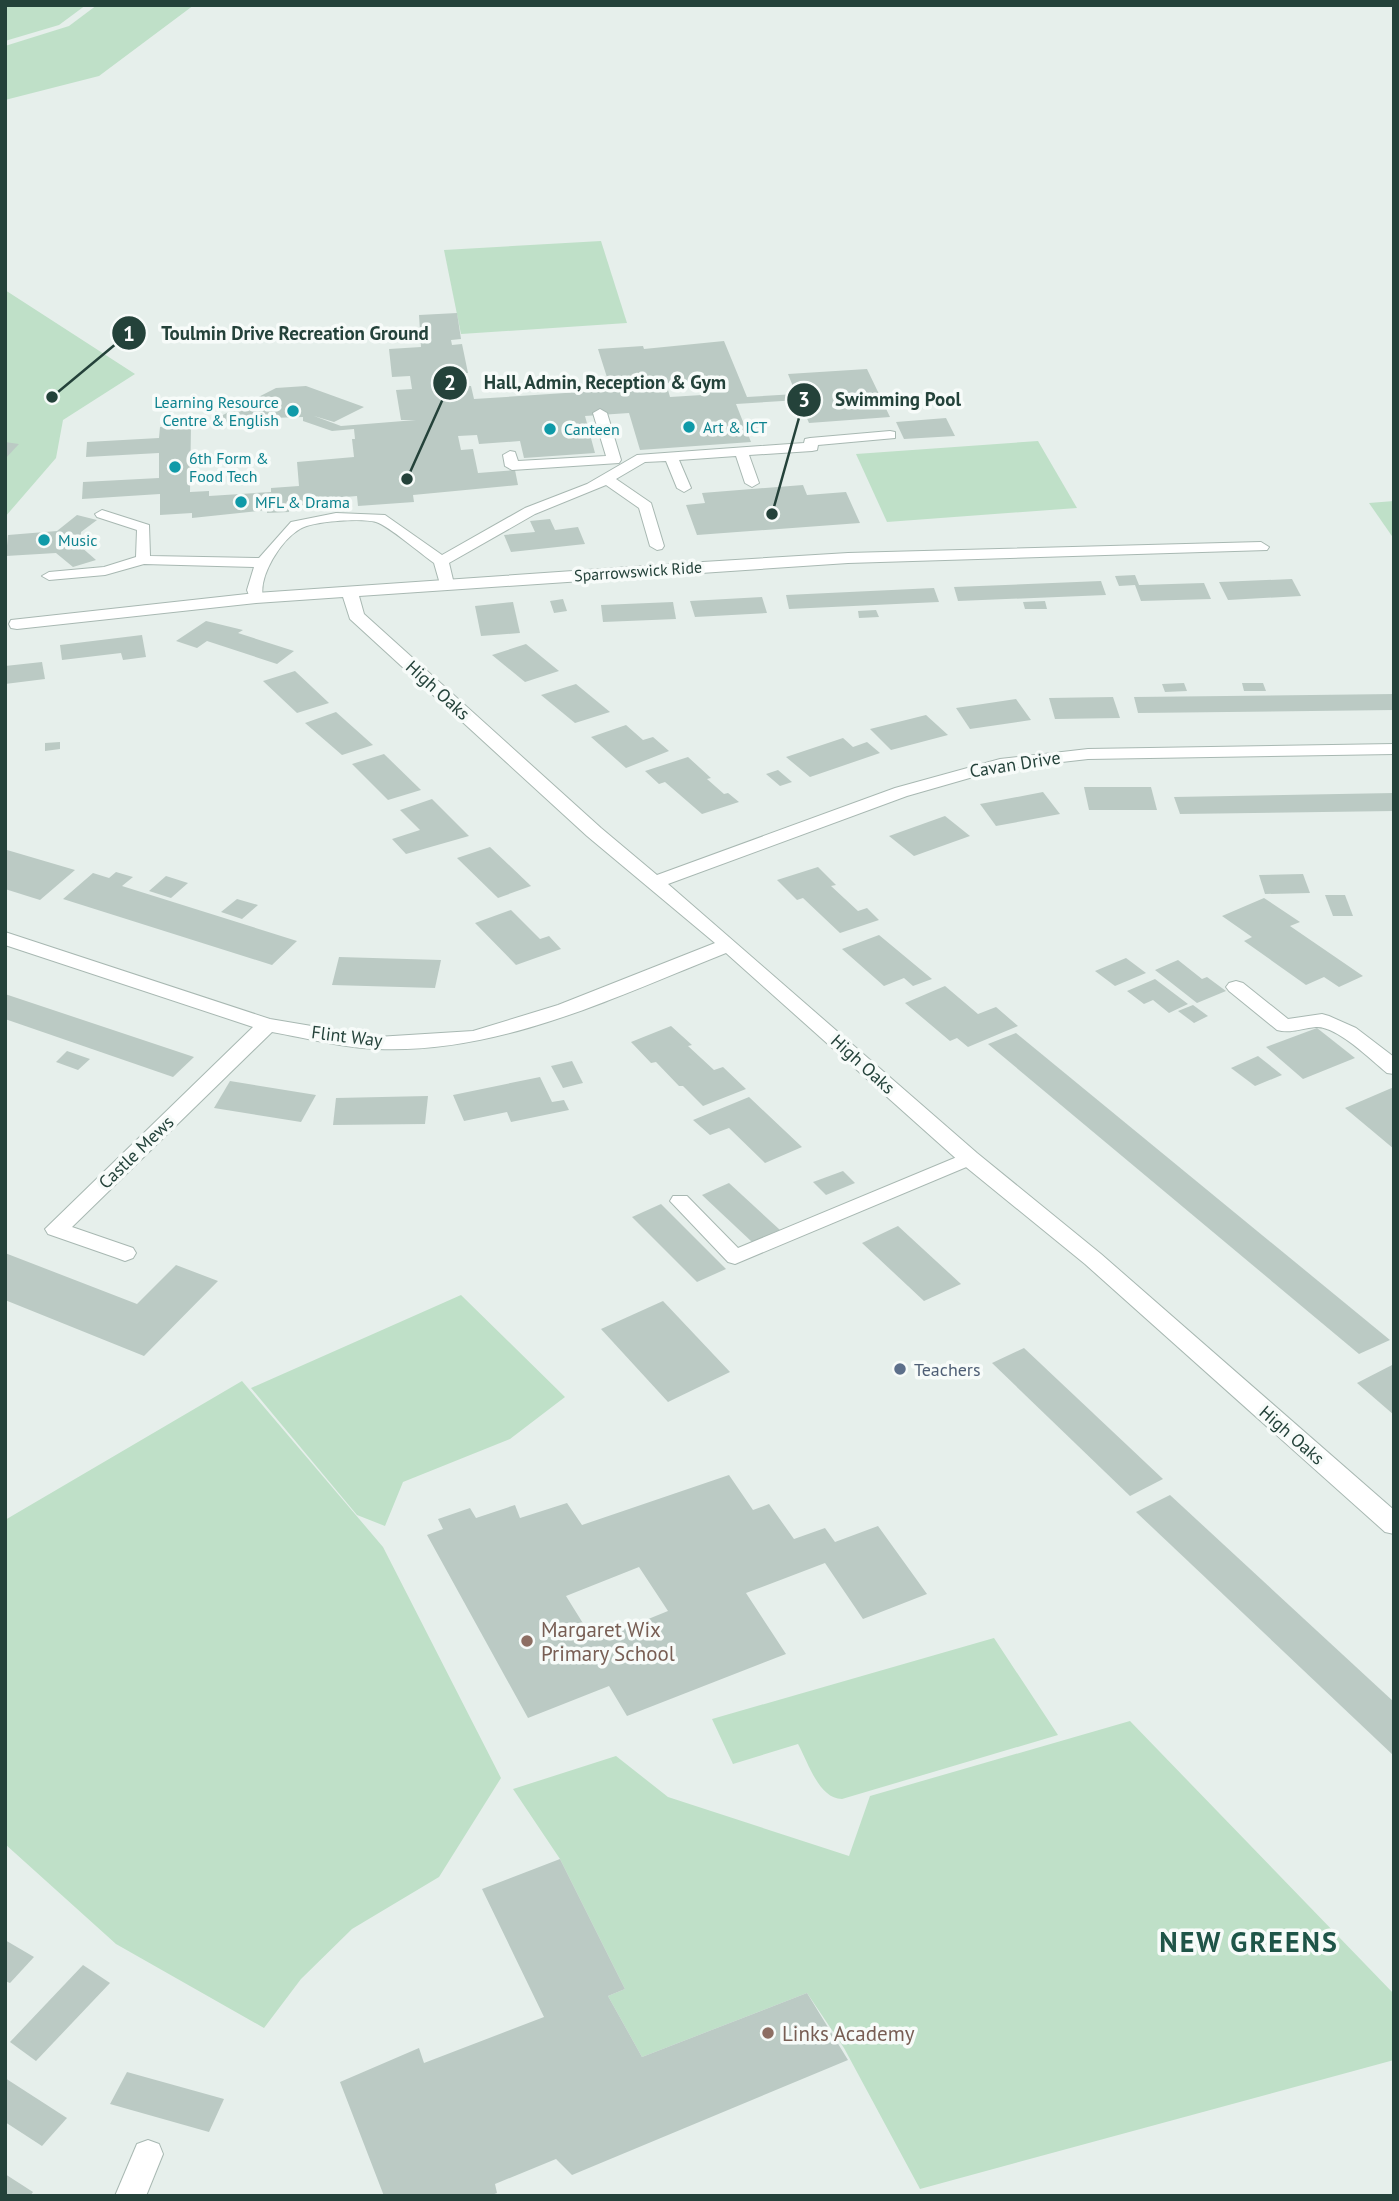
<svg xmlns="http://www.w3.org/2000/svg" width="1399" height="2201" font-family="'PT Sans',sans-serif">
	<rect width="100%" height="100%" fill="#e6efeb"/>
	<g fill="#bfe0c8">
		<path d="M 5,5 L 86,5 L 59,25 L 5,41 Z"/>
		<path d="M 97,5 L 194,5 L 99,76 L 5,100 L 5,46 L 69,26 Z"/>
		<path d="M 601,241 L 627,323 L 461,334 L 444,250 Z"/>
		<path d="M 5,290 L 135,374 L 63,420 L 56,458 L 5,517 Z"/>
		<path d="M 1038,441 L 1077,508 L 887,522 L 856,454 Z"/>
		<path d="M 1394,501 L 1394,539 L 1369,503 Z"/>
		<path d="M 461,1295 L 565,1397 L 510,1439 L 403,1482 L 385,1526 L 357,1515 L 251,1388 Z"/>
		<path d="M 242,1381 L 383,1547 L 501,1778 L 439,1877 L 352,1929 L 301,1979 L 264,2028 L 116,1944 L 5,1844 L 5,1520 Z"/>
		<path d="M 994,1638 L 1058,1735 L 842,1799 C 819,1799 808,1762 798,1744 L 733,1764 L 712,1719 Z"/>
		<path d="M 1130,1721 L 1394,1994 L 1394,2060 L 920,2189 L 844,2048 L 807,1993 L 642,2057 L 608,1996 L 625,1989 L 560,1859 L 513,1789 L 616,1756 L 668,1797 L 849,1856 L 870,1796 Z"/>
	</g>
	<g fill="#bbcac4" fill-rule="evenodd">
		<path d="M 457,313 L 461,339 L 451,340 L 452,345 L 462,344 L 468,373 L 453,374 L 456,387 L 471,386 L 474,399 L 611,390 L 598,349 L 643,346 L 644,349 L 724,341 L 747,397 L 796,394 L 788,374 L 867,369 L 890,417 L 809,423 L 799,400 L 736,404 L 751,442 L 640,450 L 629,413 L 585,416 L 595,453 L 524,458 L 520,441 L 479,444 L 477,435 L 458,436 L 461,450 L 473,449 L 478,473 L 515,470 L 518,485 L 413,495 L 414,502 L 358,506 L 357,496 L 321,499 L 321,505 L 289,508 L 289,512 L 267,513 L 267,510 L 192,518 L 192,513 L 160,515 L 160,494 L 82,499 L 83,482 L 159,478 L 159,453 L 86,457 L 87,442 L 159,438 L 160,427 L 191,425 L 190,492 L 209,491 L 209,496 L 271,492 L 271,488 L 299,486 L 297,462 L 354,457 L 352,439 L 355,439 L 354,429 L 332,431 L 303,421 L 303,417 L 271,418 L 250,430 L 217,418 L 276,388 L 306,386 L 364,407 L 334,422 L 314,416 L 341,426 L 416,420 L 401,420 L 396,390 L 412,389 L 410,376 L 392,377 L 389,349 L 421,347 L 419,315 ZM 698,381 L 702,395 L 670,397 L 666,383 Z"/>
		<path d="M 946,418 L 955,436 L 904,439 L 896,422 Z"/>
		<path d="M 5,442 L 19,444 L 5,459 Z"/>
		<path d="M 803,485 L 807,495 L 846,492 L 860,523 L 697,535 L 686,505 L 705,503 L 702,493 Z"/>
		<path d="M 77,515 L 97,520 L 81,532 L 80,546 L 96,560 L 73,567 L 56,553 L 6,556 L 8,535 L 57,531 Z"/>
		<path d="M 550,519 L 555,530 L 578,527 L 585,544 L 511,552 L 504,535 L 535,532 L 530,521 Z"/>
		<path d="M 1135,575 L 1139,585 L 1204,583 L 1211,599 L 1141,601 L 1135,585 L 1119,586 L 1115,576 Z"/>
		<path d="M 1292,579 L 1301,596 L 1228,600 L 1219,582 Z"/>
		<path d="M 1101,581 L 1106,595 L 958,601 L 954,587 Z"/>
		<path d="M 934,588 L 939,602 L 789,609 L 786,595 Z"/>
		<path d="M 762,597 L 767,613 L 695,617 L 690,601 Z"/>
		<path d="M 563,599 L 567,611 L 554,613 L 550,601 Z"/>
		<path d="M 1045,601 L 1047,609 L 1025,609 L 1023,602 Z"/>
		<path d="M 513,602 L 520,633 L 481,636 L 475,606 Z"/>
		<path d="M 673,602 L 676,619 L 603,622 L 601,605 Z"/>
		<path d="M 876,610 L 879,617 L 859,618 L 858,611 Z"/>
		<path d="M 206,621 L 243,630 L 238,633 L 294,651 L 277,664 L 207,641 L 197,648 L 176,641 Z"/>
		<path d="M 142,635 L 146,657 L 123,660 L 121,653 L 62,660 L 60,645 Z"/>
		<path d="M 526,644 L 559,671 L 525,682 L 492,655 Z"/>
		<path d="M 42,662 L 45,679 L 5,684 L 5,666 Z"/>
		<path d="M 295,671 L 329,703 L 297,713 L 263,681 Z"/>
		<path d="M 1184,683 L 1187,691 L 1165,692 L 1162,684 Z"/>
		<path d="M 1242,683 L 1263,683 L 1266,691 L 1244,691 Z"/>
		<path d="M 576,684 L 610,712 L 575,723 L 541,695 Z"/>
		<path d="M 1394,694 L 1394,710 L 1138,713 L 1134,697 Z"/>
		<path d="M 1113,697 L 1120,718 L 1055,719 L 1049,698 Z"/>
		<path d="M 1016,699 L 1031,720 L 970,729 L 956,708 Z"/>
		<path d="M 336,712 L 373,745 L 342,755 L 305,723 Z"/>
		<path d="M 926,715 L 948,735 L 891,750 L 870,729 Z"/>
		<path d="M 626,725 L 643,740 L 653,737 L 669,751 L 626,768 L 591,737 Z"/>
		<path d="M 843,738 L 853,747 L 867,742 L 880,753 L 810,777 L 786,757 Z"/>
		<path d="M 60,742 L 60,749 L 45,751 L 45,743 Z"/>
		<path d="M 384,754 L 421,790 L 388,800 L 352,764 Z"/>
		<path d="M 688,757 L 711,778 L 707,779 L 724,794 L 728,793 L 739,802 L 702,814 L 665,782 L 659,784 L 645,771 Z"/>
		<path d="M 778,770 L 792,782 L 780,786 L 766,774 Z"/>
		<path d="M 1084,787 L 1151,787 L 1157,810 L 1089,810 Z"/>
		<path d="M 1043,792 L 1060,814 L 996,826 L 980,804 Z"/>
		<path d="M 1394,793 L 1394,811 L 1180,814 L 1174,797 Z"/>
		<path d="M 432,799 L 469,836 L 406,854 L 392,839 L 420,830 L 400,810 Z"/>
		<path d="M 945,816 L 970,836 L 914,856 L 889,836 Z"/>
		<path d="M 490,847 L 531,886 L 498,898 L 457,858 Z"/>
		<path d="M 7,850 L 75,870 L 40,900 L 5,889 Z"/>
		<path d="M 818,867 L 836,885 L 831,886 L 858,911 L 867,908 L 879,920 L 840,933 L 803,898 L 797,900 L 777,880 Z"/>
		<path d="M 116,872 L 133,877 L 122,886 L 297,941 L 272,965 L 63,899 L 93,873 L 109,878 Z"/>
		<path d="M 1303,874 L 1310,893 L 1265,894 L 1259,875 Z"/>
		<path d="M 166,876 L 188,883 L 171,898 L 149,891 Z"/>
		<path d="M 1325,895 L 1345,895 L 1353,916 L 1333,916 Z"/>
		<path d="M 1264,898 L 1300,922 L 1290,926 L 1363,976 L 1339,987 L 1324,977 L 1306,985 L 1244,941 L 1252,937 L 1222,916 Z"/>
		<path d="M 237,899 L 258,905 L 242,919 L 221,912 Z"/>
		<path d="M 511,910 L 540,939 L 549,936 L 561,949 L 516,965 L 475,923 Z"/>
		<path d="M 879,935 L 932,979 L 913,986 L 904,978 L 884,986 L 842,949 Z"/>
		<path d="M 339,957 L 441,960 L 435,988 L 332,985 Z"/>
		<path d="M 1126,958 L 1146,973 L 1115,986 L 1095,971 Z"/>
		<path d="M 1178,960 L 1202,979 L 1207,977 L 1226,991 L 1197,1003 L 1155,970 Z"/>
		<path d="M 1155,979 L 1188,1004 L 1169,1013 L 1153,1000 L 1144,1004 L 1127,991 Z"/>
		<path d="M 945,986 L 978,1014 L 996,1007 L 1018,1026 L 968,1047 L 957,1038 L 950,1041 L 905,1003 Z"/>
		<path d="M 5,994 L 194,1057 L 173,1077 L 5,1019 Z"/>
		<path d="M 1193,1005 L 1208,1016 L 1194,1023 L 1178,1011 Z"/>
		<path d="M 671,1026 L 692,1045 L 688,1046 L 714,1070 L 723,1067 L 746,1089 L 703,1106 L 683,1086 L 679,1086 L 656,1062 L 651,1063 L 631,1042 Z"/>
		<path d="M 1317,1028 L 1355,1058 L 1303,1079 L 1266,1047 Z"/>
		<path d="M 1016,1033 L 1390,1340 L 1359,1354 L 988,1044 Z"/>
		<path d="M 67,1051 L 90,1059 L 78,1070 L 56,1062 Z"/>
		<path d="M 1258,1056 L 1282,1075 L 1255,1086 L 1231,1068 Z"/>
		<path d="M 572,1061 L 583,1083 L 563,1088 L 551,1066 Z"/>
		<path d="M 540,1077 L 552,1102 L 564,1100 L 569,1110 L 511,1122 L 507,1112 L 464,1121 L 453,1095 Z"/>
		<path d="M 230,1081 L 316,1095 L 301,1122 L 214,1108 Z"/>
		<path d="M 1394,1087 L 1394,1149 L 1345,1108 Z"/>
		<path d="M 428,1096 L 425,1124 L 333,1125 L 336,1098 Z"/>
		<path d="M 749,1097 L 802,1147 L 765,1163 L 729,1128 L 710,1135 L 693,1120 Z"/>
		<path d="M 843,1171 L 855,1183 L 826,1195 L 813,1182 Z"/>
		<path d="M 729,1183 L 780,1230 L 752,1242 L 702,1195 Z"/>
		<path d="M 661,1204 L 726,1269 L 697,1282 L 632,1217 Z"/>
		<path d="M 898,1226 L 961,1284 L 924,1301 L 862,1243 Z"/>
		<path d="M 5,1253 L 137,1304 L 176,1265 L 218,1281 L 144,1356 L 5,1300 Z"/>
		<path d="M 663,1301 L 730,1372 L 668,1402 L 601,1329 Z"/>
		<path d="M 1024,1348 L 1163,1479 L 1130,1496 L 992,1363 Z"/>
		<path d="M 1394,1364 L 1394,1415 L 1357,1383 Z"/>
		<path d="M 729,1475 L 753,1510 L 769,1504 L 794,1539 L 825,1528 L 835,1542 L 878,1526 L 927,1594 L 863,1619 L 825,1563 L 746,1593 L 786,1654 L 627,1716 L 609,1686 L 528,1718 L 427,1535 L 443,1529 L 438,1519 L 470,1508 L 476,1518 L 515,1505 L 520,1518 L 567,1503 L 582,1525 ZM 639,1567 L 668,1611 L 594,1641 L 566,1596 Z"/>
		<path d="M 1170,1495 L 1394,1702 L 1394,1756 L 1136,1512 Z"/>
		<path d="M 560,1859 L 625,1989 L 608,1996 L 642,2057 L 807,1993 L 848,2060 L 572,2175 L 556,2159 L 495,2184 L 497,2193 L 489,2196 L 384,2196 L 340,2082 L 419,2048 L 424,2063 L 544,2017 L 482,1889 Z"/>
		<path d="M 5,1940 L 34,1957 L 10,1983 L 5,1981 Z"/>
		<path d="M 83,1965 L 110,1983 L 36,2061 L 10,2042 Z"/>
		<path d="M 127,2072 L 224,2099 L 209,2132 L 110,2104 Z"/>
		<path d="M 5,2078 L 67,2118 L 42,2146 L 5,2122 Z"/>
		<path d="M 5,2174 L 33,2192 L 30,2196 L 5,2196 Z"/>
	</g>
	<g fill="none" stroke-linecap="round" stroke-linejoin="round">
		<g stroke="#a8b8b2" stroke-width="2">
			<g id="lane">
				<path d="M 600,409 L 607,413 L 621,460 L 619,463 L 512,470 L 505,466 L 503,455 L 510,451 L 515,452 L 518,461 L 606,456 L 593,413 Z"/>
				<path d="M 890,431 L 895,432 L 895,438 L 818,445 L 817,450 L 812,451 L 749,455 L 759,483 L 752,487 L 745,483 L 736,456 L 679,460 L 691,488 L 684,492 L 677,488 L 666,461 L 645,462 L 616,479 L 651,503 L 664,546 L 662,549 L 657,550 L 650,546 L 639,508 L 606,485 L 535,514 L 449,563 L 454,584 L 447,588 L 440,584 L 434,563 C 421,554 389,526 376,522 C 361,518 313,521 300,529 C 281,540 258,576 263,598 L 256,602 L 251,601 L 247,590 L 254,567 L 144,564 L 105,575 L 49,580 L 42,576 L 49,572 L 104,567 L 136,557 L 137,530 L 97,517 L 95,514 L 102,510 L 149,525 L 150,556 L 259,558 L 291,522 L 336,513 L 385,515 L 442,555 L 525,508 L 587,484 L 637,455 L 804,443 L 805,439 L 810,438 Z"/>
				<path d="M 969,1152 L 976,1153 L 979,1158 L 976,1163 L 735,1264 L 728,1262 L 670,1201 L 673,1196 L 687,1196 L 738,1248 Z"/>
			</g>
		</g>
		<g stroke="#a8b8b2" stroke-width="2">
			<g id="street">
				<path d="M 1261,542 L 1269,547 L 1267,550 L 848,563 L 359,596 L 364,614 L 601,828 L 657,875 L 895,788 L 1000,759 L 1088,749 L 1394,744 L 1394,754 L 1088,759 L 1001,769 L 907,796 L 668,884 L 977,1153 L 1101,1254 L 1394,1510 L 1394,1534 L 1385,1532 L 1085,1264 L 961,1163 L 726,953 C 615,997 500,1054 377,1049 C 343,1048 306,1038 272,1032 L 72,1227 L 133,1248 L 136,1253 L 133,1258 L 125,1261 L 117,1258 L 48,1234 L 45,1229 L 253,1027 L 5,945 L 5,932 L 270,1019 L 377,1037 L 473,1031 L 558,1005 L 715,943 L 587,836 L 350,619 L 343,597 L 256,603 L 17,629 L 11,628 L 9,624 L 11,620 L 256,593 L 703,562 L 848,553 Z"/>
				<path d="M 1236,981 L 1243,983 L 1288,1019 L 1322,1014 L 1329,1016 L 1356,1028 L 1394,1057 L 1394,1074 L 1387,1073 C 1370,1059 1337,1026 1316,1027 C 1303,1028 1290,1034 1277,1030 L 1229,991 L 1226,987 L 1229,983 Z"/>
				<path d="M 148,2140 L 159,2144 L 163,2154 L 146,2196 L 115,2196 L 137,2144 Z"/>
			</g>
		</g>
		<use href="#lane" fill="#fff" fill-rule="evenodd"/>
		<use href="#street" fill="#fff" fill-rule="evenodd"/>
	</g>
	<g fill="#0f9aa8" stroke="#f7fbf9" stroke-width="2.5">
		<circle cx="293" cy="411" r="7"/>
		<circle cx="689" cy="427" r="7"/>
		<circle cx="550" cy="429" r="7"/>
		<circle cx="175" cy="467" r="7"/>
		<circle cx="241" cy="502" r="7"/>
		<circle cx="44" cy="540" r="7"/>
	</g>
	<circle fill="#5c6f8a" stroke="#f7fbf9" stroke-width="2.5" cx="900" cy="1369" r="7"/>
	<g fill="#8d6e63" stroke="#f7fbf9" stroke-width="2.5">
		<circle cx="527" cy="1641" r="7"/>
		<circle cx="768" cy="2033" r="7"/>
	</g>
	<g text-anchor="middle" dominant-baseline="central" stroke-width="7" stroke-linejoin="round" paint-order="stroke">
		<g font-size="16" fill="#0d838f" stroke="#f7fbf9" text-anchor="start">
			<text x="279" y="402" text-anchor="end">Learning Resource<tspan x="279" dy="18">Centre &amp; English</tspan></text>
			<text x="703" y="427">Art &amp; ICT</text>
			<text x="564" y="429">Canteen</text>
			<text x="189" y="458">6th Form &amp;<tspan x="189" dy="18">Food Tech</tspan></text>
			<text x="255" y="502">MFL &amp; Drama</text>
			<text x="58" y="540">Music</text>
		</g>
		<g font-size="16" fill="#24423a" stroke="#f7fbf9">
			<text transform="translate(638 571) rotate(-4)">Sparrowswick Ride</text>
		</g>
		<g font-size="18" fill="#24423a" stroke="#f7fbf9">
			<text transform="translate(438 690) rotate(42)">High Oaks</text>
			<text transform="translate(1015 764) rotate(-9)">Cavan Drive</text>
			<text transform="translate(347 1036) rotate(7)">Flint Way</text>
			<text transform="translate(863 1064) rotate(42)">High Oaks</text>
			<text transform="translate(136 1152) rotate(-44)">Castle Mews</text>
			<text transform="translate(1292 1435) rotate(41)">High Oaks</text>
		</g>
		<g font-size="18" fill="#4e5e75" stroke="#f7fbf9" text-anchor="start">
			<text x="914" y="1369">Teachers</text>
		</g>
		<g font-size="21" fill="#785e54" stroke="#f7fbf9" text-anchor="start">
			<text x="541" y="1629">Margaret Wix<tspan x="541" dy="24">Primary School</tspan></text>
			<text x="782" y="2033">Links Academy</text>
		</g>
		<g font-size="28" font-weight="bold" letter-spacing="2" fill="#1f5548" stroke="#f7fbf9">
			<text x="1249" y="1941">NEW GREENS</text>
		</g>
	</g>
	<path fill="none" stroke="#24423a" stroke-width="2.5" d="M52 397L129 333M407 479L450 383M772 514L804 400"/>
	<g fill="#24423a" stroke="#f7fbf9" stroke-width="2.5">
		<circle cx="52" cy="397" r="7"/>
		<circle cx="407" cy="479" r="7"/>
		<circle cx="772" cy="514" r="7"/>
		<circle cx="129" cy="333" r="18"/>
		<circle cx="450" cy="383" r="18"/>
		<circle cx="804" cy="400" r="18"/>
	</g>
	<g font-size="21" text-anchor="middle" font-weight="bold" fill="#fff">
		<text x="129" y="341">1</text>
		<text x="450" y="390">2</text>
		<text x="804" y="407">3</text>
	</g>
	<g font-size="19" text-anchor="middle" font-weight="bold" fill="#24423a" stroke="#f7fbf9" stroke-width="7" stroke-linejoin="round" paint-order="stroke">
		<text x="295" y="340">Toulmin Drive Recreation Ground</text>
		<text x="605" y="389">Hall, Admin, Reception &amp; Gym</text>
		<text x="898" y="406">Swimming Pool</text>
	</g>
	<rect width="1399" height="2201" fill="none" stroke="#24423a" stroke-width="14"/>
</svg>
